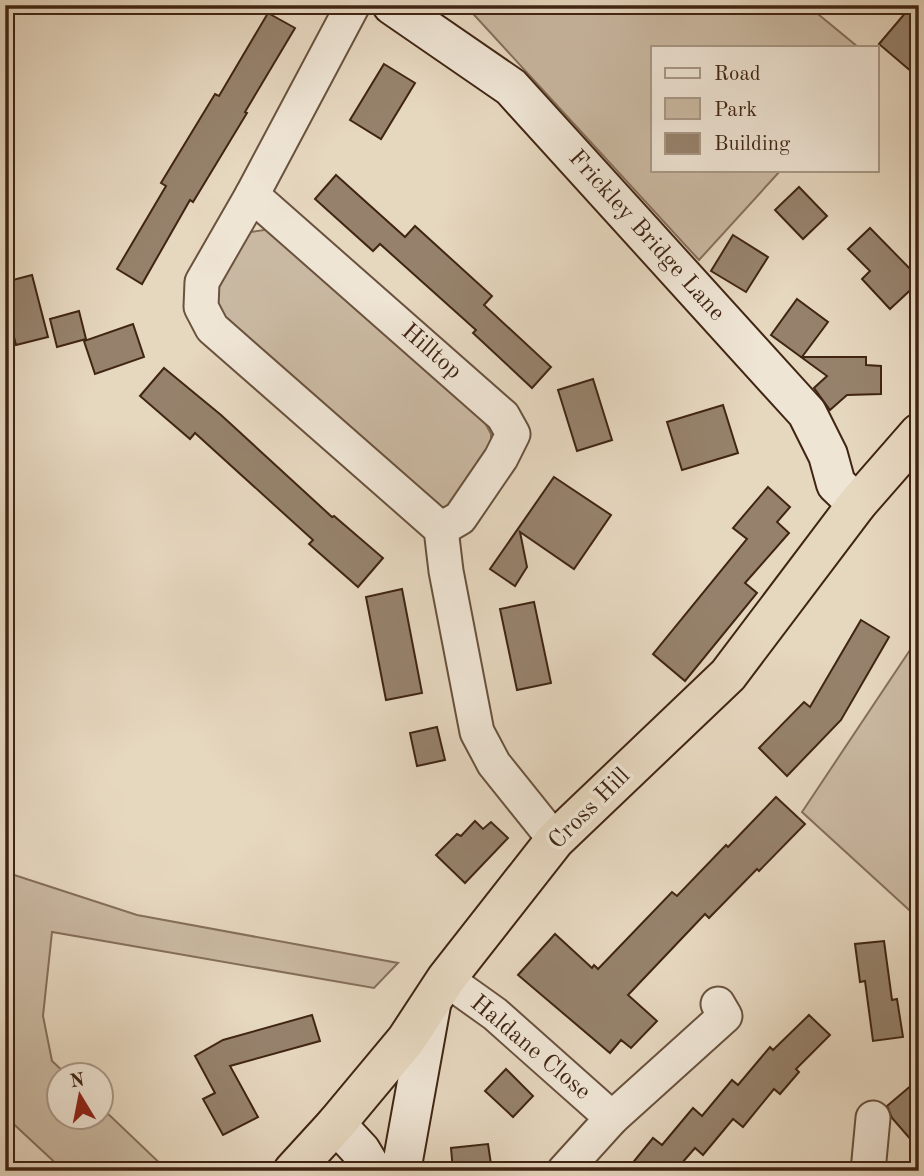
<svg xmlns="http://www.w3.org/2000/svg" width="924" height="1176" font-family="'Old Standard TT',serif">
	<rect width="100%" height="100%" fill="#e6d7bf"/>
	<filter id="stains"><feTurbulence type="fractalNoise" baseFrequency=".00286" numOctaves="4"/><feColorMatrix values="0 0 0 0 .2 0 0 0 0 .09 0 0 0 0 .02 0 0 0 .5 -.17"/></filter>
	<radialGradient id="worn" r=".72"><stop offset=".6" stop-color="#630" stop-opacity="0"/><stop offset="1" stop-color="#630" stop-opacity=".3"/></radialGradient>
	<g fill="#cab9a2" stroke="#856f5a" stroke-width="2">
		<path d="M 465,5 L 807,5 L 858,47 L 653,47 L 653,170 L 781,170 L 699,260 Z"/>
		<path d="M 271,229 L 481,415 L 491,434 L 491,450 L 455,503 L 442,508 L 230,328 L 213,295 L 243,233 Z"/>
		<path d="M 912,647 L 919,663 L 919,919 L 802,812 Z"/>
		<path d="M 5,872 L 137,915 L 398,963 L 374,988 L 52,932 L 43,1016 L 52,1061 L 66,1074 L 60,1074 L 60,1116 L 102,1116 L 102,1108 L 167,1170 L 64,1171 L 5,1116 Z"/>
	</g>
	<g fill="#96826c" stroke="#402513" stroke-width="2">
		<path d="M 912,5 L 919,5 L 919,78 L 879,44 Z"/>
		<path d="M 268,13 L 295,28 L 245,112 L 247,113 L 193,202 L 190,200 L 142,284 L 117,269 L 166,186 L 161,183 L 215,94 L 219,96 Z"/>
		<path d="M 384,64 L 415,83 L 381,139 L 350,120 Z"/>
		<path d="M 336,175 L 405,237 L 415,226 L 492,296 L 484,305 L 551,367 L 532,388 L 473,333 L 476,330 L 380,244 L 373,251 L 315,199 Z"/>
		<path d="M 799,187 L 827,216 L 803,239 L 775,210 Z"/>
		<path d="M 870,228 L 919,278 L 919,282 L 890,309 L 862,279 L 870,271 L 848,249 Z"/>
		<path d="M 733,235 L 768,257 L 746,292 L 711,271 Z"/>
		<path d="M 32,275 L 48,337 L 16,345 L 5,302 L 5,282 Z"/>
		<path d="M 797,299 L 828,322 L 802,357 L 866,357 L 866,365 L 881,366 L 881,394 L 847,395 L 830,410 L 814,388 L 827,376 L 771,335 Z"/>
		<path d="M 79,311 L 86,339 L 57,347 L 50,319 Z"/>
		<path d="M 133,324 L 144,357 L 95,374 L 84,341 Z"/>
		<path d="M 164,368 L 221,415 L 332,517 L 334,516 L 383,558 L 358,587 L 309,544 L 313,540 L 195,433 L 190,439 L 140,396 Z"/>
		<path d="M 593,379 L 612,440 L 577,451 L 558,390 Z"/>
		<path d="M 723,405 L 738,453 L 682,470 L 667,422 Z"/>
		<path d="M 554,477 L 611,515 L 574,569 L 520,532 L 527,567 L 515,586 L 490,569 Z"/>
		<path d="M 768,487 L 790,507 L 777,522 L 789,533 L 745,583 L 757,593 L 685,681 L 653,654 L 747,539 L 733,528 Z"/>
		<path d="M 402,589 L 422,693 L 386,700 L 366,597 Z"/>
		<path d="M 534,602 L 551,683 L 517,690 L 500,609 Z"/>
		<path d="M 861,620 L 889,637 L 841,720 L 787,776 L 759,748 L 804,702 L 810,707 Z"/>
		<path d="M 437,727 L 445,760 L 417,766 L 410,733 Z"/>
		<path d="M 776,797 L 805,824 L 759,871 L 757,869 L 709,918 L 705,914 L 628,995 L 657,1021 L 631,1048 L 621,1040 L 610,1053 L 518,975 L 555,934 L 592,968 L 594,965 L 598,969 L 672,892 L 677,896 L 726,845 L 728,847 Z"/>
		<path d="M 475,821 L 483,829 L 491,822 L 508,838 L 465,883 L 436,855 L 457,834 L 461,836 Z"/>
		<path d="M 884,941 L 892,1000 L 897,999 L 903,1037 L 873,1041 L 865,981 L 860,982 L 855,944 Z"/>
		<path d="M 312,1015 L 320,1041 L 230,1066 L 258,1117 L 223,1135 L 203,1099 L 215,1093 L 195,1056 L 223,1040 Z"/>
		<path d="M 809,1015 L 830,1035 L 796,1069 L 799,1072 L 780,1094 L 774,1089 L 743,1127 L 733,1119 L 703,1155 L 695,1148 L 675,1171 L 626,1171 L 653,1138 L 662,1145 L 693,1108 L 702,1116 L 732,1080 L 738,1085 L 770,1047 L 773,1050 Z"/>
		<path d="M 506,1069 L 533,1096 L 513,1117 L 485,1091 Z"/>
		<path d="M 919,1079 L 919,1149 L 892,1118 L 887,1106 Z"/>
		<path d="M 488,1144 L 492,1171 L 453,1171 L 451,1148 Z"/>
	</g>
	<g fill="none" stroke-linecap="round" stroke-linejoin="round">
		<g stroke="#6a523e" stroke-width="37">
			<g id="street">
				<path d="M 353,5 L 252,195 L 202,282 L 201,307 L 212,328 L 441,529 L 446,571 L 477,732 L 494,764 L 555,840"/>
				<path d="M 252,195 L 503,416 L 513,434 L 501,458 L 460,518 L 441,529"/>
				<path d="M 446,979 L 495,1014 L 612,1118"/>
				<path d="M 564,1171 L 612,1118 L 725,1016 L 718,1004"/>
				<path d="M 868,1171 L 873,1118"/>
			</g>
		</g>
		<g stroke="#402513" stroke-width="42">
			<g id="secondary">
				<path d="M 392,5 L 511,87 L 807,413 L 828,455 L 836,484 L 857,504"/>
				<path d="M 336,1124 L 361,1151 L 373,1171"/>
				<path d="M 401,1171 L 431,1005"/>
			</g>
		</g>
		<g stroke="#402513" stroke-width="42">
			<path id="highway" d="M 293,1171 L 336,1124 L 406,1040 L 446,979 L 555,840 L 728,675 L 857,504 L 919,433"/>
		</g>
		<use href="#street" stroke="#efe5d5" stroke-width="33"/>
		<use href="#secondary" stroke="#efe5d5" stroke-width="38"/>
		<use href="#highway" stroke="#e6d7bf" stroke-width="38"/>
	</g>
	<g text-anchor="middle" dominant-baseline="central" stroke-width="7" stroke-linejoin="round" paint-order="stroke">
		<g font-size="24" fill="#402513" stroke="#efe5d5">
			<text transform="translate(646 236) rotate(48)">Frickley Bridge Lane</text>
			<text transform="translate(431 352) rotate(41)">Hilltop</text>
			<text transform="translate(590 809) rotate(-45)">Cross Hill</text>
			<text transform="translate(530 1048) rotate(40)">Haldane Close</text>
		</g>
	</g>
	<rect width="924" height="1176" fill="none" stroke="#e6d7bf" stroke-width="28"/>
	<rect x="7" y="7" width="910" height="1162" fill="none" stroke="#402513" stroke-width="3.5"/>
	<rect x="14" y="14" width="896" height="1148" fill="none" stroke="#402513" stroke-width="2"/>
	<rect x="651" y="46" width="228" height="126" fill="#efe5d5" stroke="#a99887" stroke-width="2"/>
	<rect x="665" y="68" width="35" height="10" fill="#efe5d5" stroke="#a99887" stroke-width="2"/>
	<text x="714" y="80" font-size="21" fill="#402513">Road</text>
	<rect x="665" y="98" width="35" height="21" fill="#cab9a2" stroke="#a99887" stroke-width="2"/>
	<text x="714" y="116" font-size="21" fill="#402513">Park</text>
	<rect x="665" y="133" width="35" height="21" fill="#96826c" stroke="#a99887" stroke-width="2"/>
	<text x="714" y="150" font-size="21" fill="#402513">Building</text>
	<g transform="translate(80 1096) rotate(350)"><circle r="33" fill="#efe5d5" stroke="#a99887" stroke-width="2"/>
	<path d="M0-5L12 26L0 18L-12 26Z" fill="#8f2418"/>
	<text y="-10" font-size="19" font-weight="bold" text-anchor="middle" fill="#402513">N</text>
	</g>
	<rect width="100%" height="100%" filter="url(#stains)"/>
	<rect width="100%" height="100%" fill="url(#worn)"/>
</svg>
